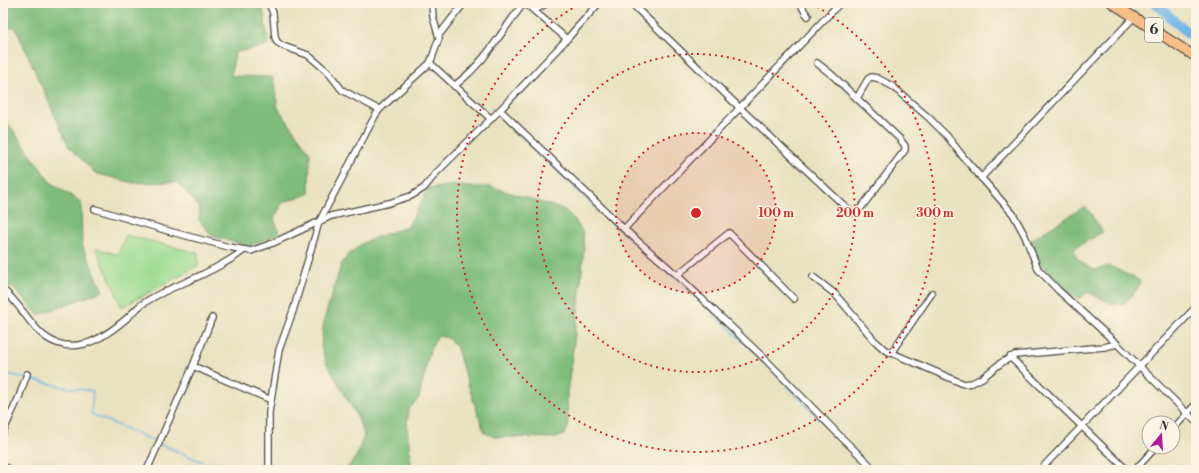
<svg xmlns="http://www.w3.org/2000/svg" width="1199" height="473" font-family="'Libre Bodoni',serif">
	<rect width="100%" height="100%" fill="#fcf5e5"/>
	<filter id="ink" filterUnits="userSpaceOnUse"><feTurbulence type="fractalNoise" baseFrequency=".025" numOctaves="2"/><feDisplacementMap in="SourceGraphic" scale="8" xChannelSelector="R" yChannelSelector="G"/><feConvolveMatrix kernelMatrix="1 2 1 2 8 2 1 2 1" color-interpolation-filters="sRGB"/></filter>
	<filter id="wash" filterUnits="userSpaceOnUse"><feTurbulence type="fractalNoise" baseFrequency=".012" numOctaves="4" result="noise"/><feDisplacementMap in="SourceGraphic" scale="16" xChannelSelector="R" yChannelSelector="G"/><feGaussianBlur stdDeviation="0.9" result="paint"/><feColorMatrix in="noise" values="0 0 0 0 0 0 0 0 0 0 0 0 0 0 0 0 0 1.4 0 .05"/><feComposite in="paint" operator="in"/></filter>
	<g filter="url(#wash)">
		<rect width="100%" height="100%" fill="#e9e2c0"/>
		<path fill="#9ddc91" stroke="#64845e" d="M 126,235 L 198,253 L 198,266 L 122,307 L 96,248 L 118,255 Z"/>
		<g fill="#7ebc7b" stroke="#547453">
			<path d="M 3,3 L 262,3 L 269,46 L 235,52 L 231,76 L 273,77 L 278,108 L 310,153 L 309,194 L 283,202 L 274,219 L 280,234 L 248,246 L 212,236 L 199,220 L 200,208 L 177,182 L 133,183 L 95,173 L 69,147 L 15,27 L 3,30 Z"/>
			<path d="M 3,116 L 50,182 L 81,202 L 82,245 L 103,291 L 38,315 L 14,289 L 3,283 Z"/>
			<path d="M 453,185 L 467,187 L 492,187 L 565,210 L 575,220 L 583,234 L 584,248 L 579,304 L 567,394 L 568,428 L 564,435 L 557,438 L 494,437 L 484,432 L 462,366 L 457,348 L 448,338 L 438,336 L 430,350 L 419,398 L 409,409 L 407,427 L 412,470 L 342,470 L 347,468 L 356,457 L 364,436 L 358,418 L 327,364 L 321,347 L 324,320 L 341,265 L 347,256 L 363,243 L 382,235 L 408,227 L 429,187 L 436,188 Z"/>
			<path d="M 1082,208 L 1087,208 L 1103,232 L 1078,246 L 1074,250 C 1075,261 1086,265 1094,270 L 1110,266 L 1140,281 C 1139,291 1130,297 1123,304 L 1113,304 L 1087,292 L 1080,299 L 1067,292 L 1039,263 L 1031,246 L 1033,239 Z"/>
		</g>
		<g fill="none" stroke-linecap="round" stroke-linejoin="round">
			<g stroke="#72b6e8" stroke-width="1.5">
				<path d="M 491,108 L 495,112"/>
				<path d="M 498,115 L 622,232 L 684,286 L 755,353 L 870,470"/>
				<path d="M 3,373 L 69,388 L 93,391 L 91,414 L 157,442"/>
				<path d="M 160,444 L 221,470"/>
			</g>
			<path stroke="#72b6e8" stroke-width="10" d="M 1155,3 L 1162,9 L 1169,16 L 1196,40"/>
		</g>
	</g>
	<g filter="url(#ink)">
		<g fill="none" stroke-linecap="round" stroke-linejoin="round">
			<g stroke="#484641" stroke-width="8">
				<g id="minor">
					<path d="M 269,3 L 273,13 L 275,37 L 277,42 L 283,46 L 308,55 L 328,72 L 342,90 L 374,107 L 380,109"/>
					<path d="M 525,3 L 567,39"/>
					<path d="M 631,3 L 740,108 L 851,212 L 857,213 L 905,150 L 905,146 L 900,139 L 831,74 L 817,63"/>
					<path d="M 800,3 L 805,12 L 808,16"/>
					<path d="M 535,10 L 547,3"/>
					<path d="M 439,35 L 464,3"/>
					<path d="M 430,63 L 491,119"/>
					<path d="M 454,86 C 486,62 500,33 524,3"/>
					<path d="M 857,98 L 868,79 L 871,77 L 877,78 L 892,86 L 929,118 L 947,136 L 964,158 L 1013,214 L 1025,236 L 1038,269 L 1058,290 L 1117,344 L 1196,422"/>
					<path d="M 500,110 L 624,229 L 677,275 L 767,361 L 841,437 L 875,470"/>
					<path d="M 981,178 L 1134,17"/>
					<path d="M 95,209 L 172,232 L 229,247 L 251,251 L 273,243 L 331,216 L 389,203 L 411,196 L 424,188 L 437,172 L 500,110 L 567,39 L 599,3"/>
					<path d="M 624,229 L 840,3"/>
					<path d="M 677,275 L 729,233 L 794,299"/>
					<path d="M 813,277 L 835,294 L 874,340 L 885,350 L 964,384 L 972,383 L 982,378 L 1001,363 L 1015,355 L 1104,347 L 1117,344"/>
					<path d="M 3,290 C 23,305 33,335 57,343 C 65,346 76,346 84,344 C 100,340 114,329 126,319 C 132,314 137,307 144,303 C 158,293 173,288 188,281 C 205,274 230,261 244,250"/>
					<path d="M 891,353 L 932,293"/>
					<path d="M 1010,357 L 1127,470"/>
					<path d="M 193,366 L 271,400"/>
					<path d="M 1173,429 L 1196,404"/>
					<path d="M 3,432 L 19,397 L 27,374"/>
					<path d="M 3,466 L 11,470"/>
					<path d="M 147,470 L 193,366 L 212,318"/>
					<path d="M 269,470 L 269,412 L 279,350 L 293,311 L 319,222 L 375,116 L 380,109 L 430,63 L 432,58 L 439,38 L 433,17 L 432,3"/>
					<path d="M 1040,470 L 1196,307"/>
					<path d="M 1135,470 L 1156,447"/>
				</g>
			</g>
			<g stroke="#484641" stroke-width="11">
				<path id="primary" d="M 1112,3 L 1196,57"/>
			</g>
			<use href="#minor" stroke="#fff" stroke-width="5.5"/>
			<use href="#primary" stroke="#f7be87" stroke-width="9"/>
		</g>
	</g>
	<circle cx="696" cy="213" r="80" fill="#d62828" fill-opacity=".12"/>
	<g fill="none" stroke="#d62828" stroke-width="2" stroke-dasharray="2 4">
		<circle cx="696" cy="213" r="80"/>
		<circle cx="696" cy="213" r="159"/>
		<path d="M812 4A239 239 0 1 1 580 4"/>
	</g>
	<g text-anchor="middle" dominant-baseline="central" stroke-width="3" stroke-linejoin="round" paint-order="stroke">
		<rect fill="#fcf5e5" stroke="#6a6863" stroke-width="1" x="1145" y="18" width="18" height="24" rx="3"/>
		<g font-size="14" font-weight="bold" fill="#2b2b2b">
			<text x="1154" y="30">6</text>
		</g>
	</g>
	<circle cx="696" cy="213" r="6" fill="#d62828" stroke="#fcf5e5" stroke-width="2"/>
	<g font-size="12" text-anchor="middle" font-weight="bold" fill="#d62828" stroke="#fcf5e5" stroke-width="3" stroke-linejoin="round" paint-order="stroke">
		<text x="776" y="217">100 m</text>
		<text x="855" y="217">200 m</text>
		<text x="935" y="217">300 m</text>
	</g>
	<rect width="1199" height="473" fill="none" stroke="#fcf5e5" stroke-width="16"/>
	<g transform="translate(1161 435) rotate(18)"><circle r="19" fill="#fcf5e5" stroke="#a8a49b"/>
	<path d="M0-3L7 15L0 10L-7 15Z" fill="#b5179e"/>
	<text y="-6" font-size="11" font-weight="bold" text-anchor="middle" fill="#2b2b2b">N</text>
	</g>
</svg>
